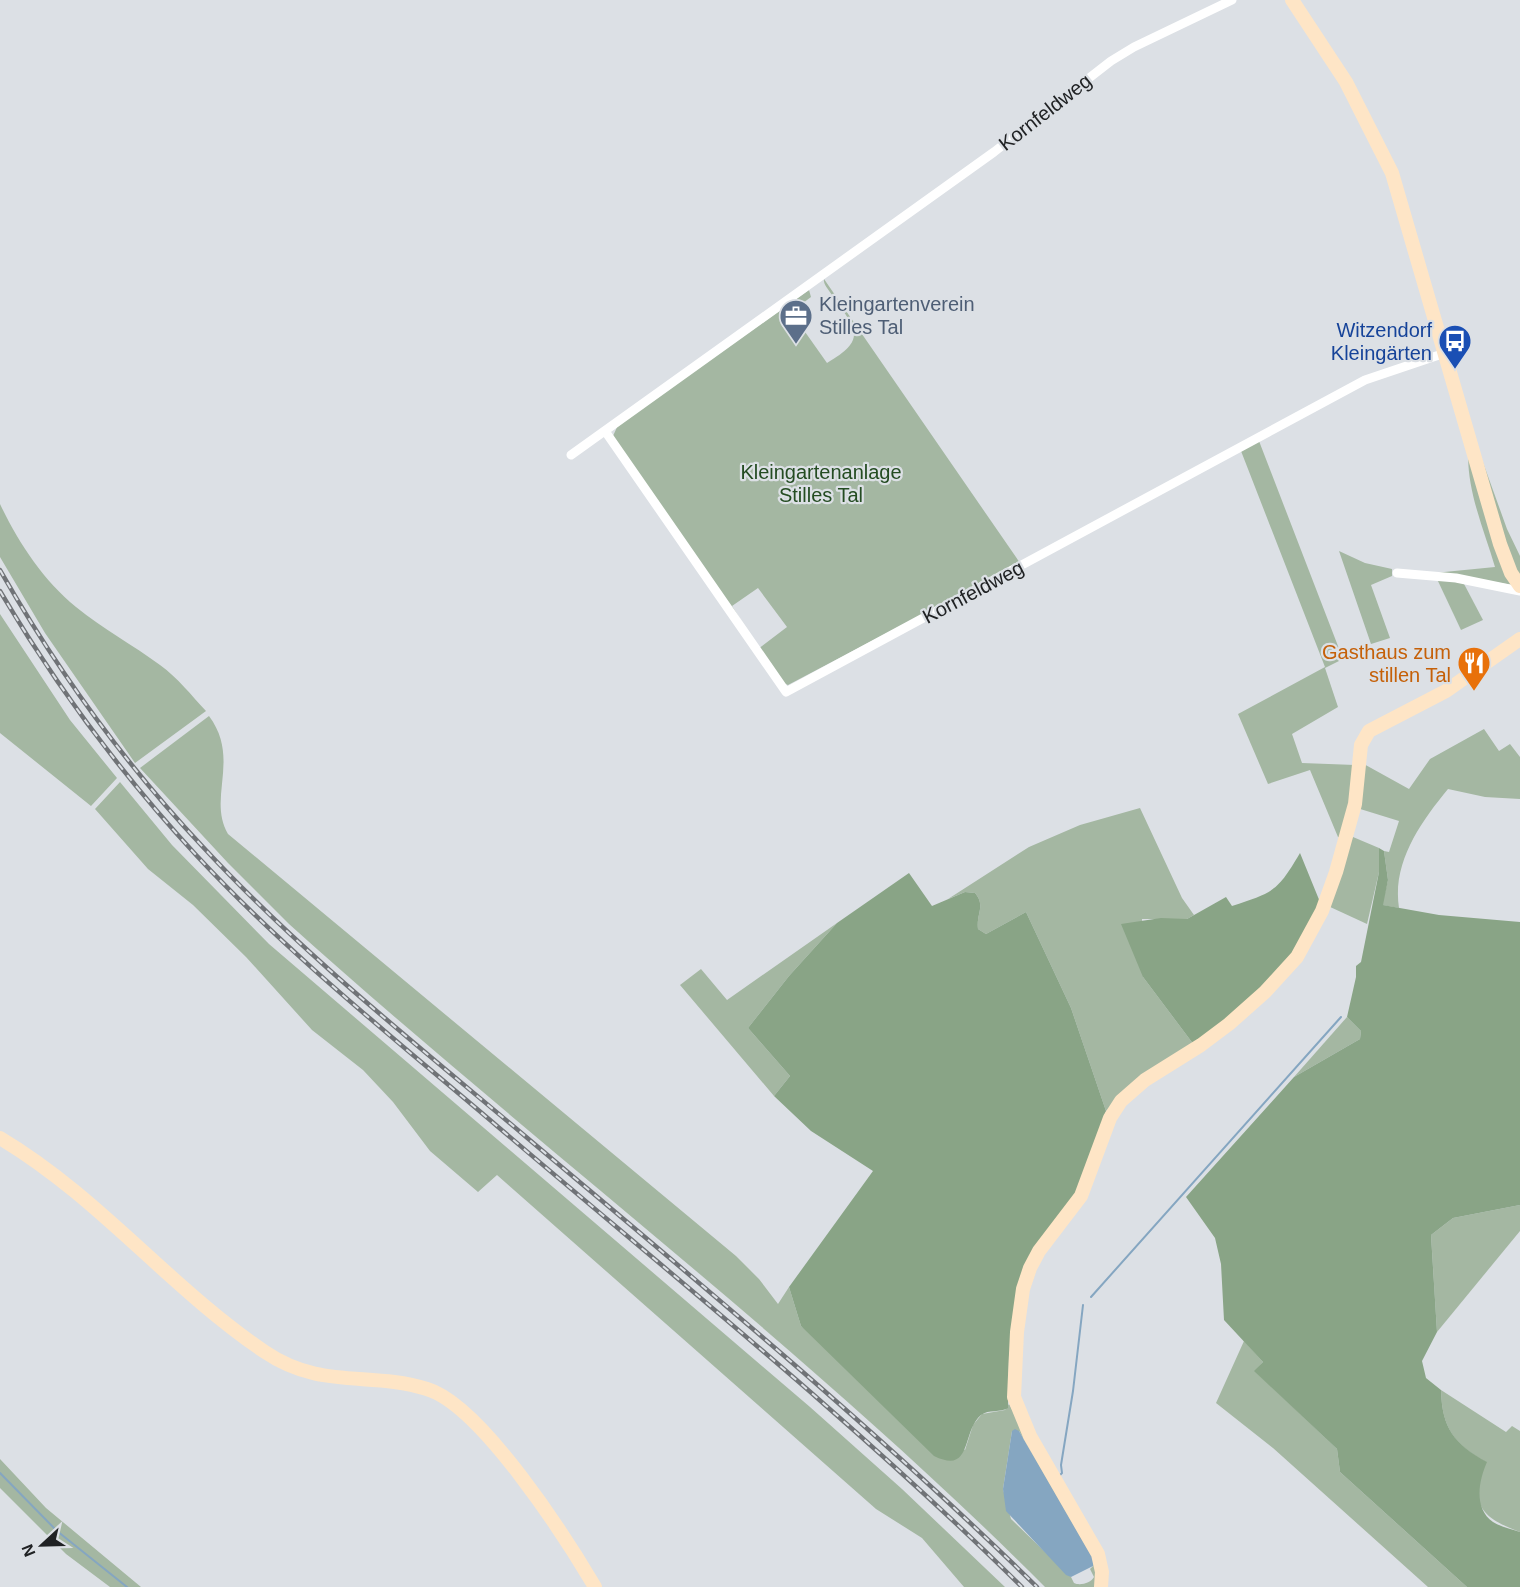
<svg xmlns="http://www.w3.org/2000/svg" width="1520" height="1587" font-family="Helvetica,sans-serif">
	<rect width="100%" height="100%" fill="#dce0e5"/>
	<g fill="#a4b7a2" fill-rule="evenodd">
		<path d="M 824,279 L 1020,563 L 788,685 L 783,683 L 758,649 L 787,627 L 758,588 L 732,606 L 754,641 L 613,436 L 618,425 L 809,290 L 811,297 L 791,312 L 827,363 C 869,339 855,328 832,295 C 828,289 823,284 824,279 Z"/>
		<path d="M 1259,441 L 1343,659 L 1325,668 L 1338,707 L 1292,734 L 1302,763 L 1355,765 L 1353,791 L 1342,838 L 1338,837 L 1310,770 L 1268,784 L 1238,714 L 1325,667 L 1241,451 Z"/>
		<path d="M 1476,443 L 1507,529 L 1520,556 L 1520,579 L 1515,571 Z"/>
		<path d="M 1469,445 L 1513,585 L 1434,573 L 1495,567 C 1484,529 1464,485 1469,445 Z"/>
		<path d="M 0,504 C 18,542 43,580 76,607 C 103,629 133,645 160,665 C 178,678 191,695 206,711 L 135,763 L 45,633 L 0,557 Z"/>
		<path d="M 1339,551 L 1365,563 L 1392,569 L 1392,576 L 1371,585 L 1390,638 L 1371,644 Z"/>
		<path d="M 1437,579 L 1463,582 L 1483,620 L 1461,630 Z"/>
		<path d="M 0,614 L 70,720 L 117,778 L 91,806 L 0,733 Z"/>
		<path d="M 209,716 C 241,759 207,798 228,834 L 736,1256 L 759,1279 L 778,1304 L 789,1287 L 801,1326 L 965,1450 L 973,1425 L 982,1414 L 1005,1410 L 1009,1404 L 1095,1556 L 1097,1587 L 1045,1587 C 808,1349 538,1148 289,924 L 228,863 L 140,768 ZM 1012,1431 L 1019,1431 L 1093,1566 L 1090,1569 L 1094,1577 C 1091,1583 1080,1586 1074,1583 L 1071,1577 L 1011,1519 L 1003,1489 Z"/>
		<path d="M 1484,729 L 1499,751 L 1510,744 L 1520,757 L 1520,799 L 1485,797 L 1448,789 C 1420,823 1392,863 1399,908 L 1382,905 L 1388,880 L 1384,851 L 1389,852 L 1399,821 L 1357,808 L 1362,763 L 1409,789 L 1430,759 Z"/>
		<path d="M 120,782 L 172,845 L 269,944 L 810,1407 L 902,1489 L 1005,1587 L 964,1587 L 922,1538 L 876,1509 L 497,1175 L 478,1192 L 430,1151 L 393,1102 L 363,1070 L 312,1030 L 246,957 L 193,905 L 148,869 L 95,809 Z"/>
		<path d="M 1140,808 L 1182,898 L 1194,915 L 1187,919 L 1142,919 L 1143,977 L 1194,1045 L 1106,1111 L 1071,1008 L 1026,912 L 986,934 L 978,929 C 976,913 986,906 975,893 L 965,892 L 948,899 L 1029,847 L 1080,825 Z"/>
		<path d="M 1353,837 L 1379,848 L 1379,872 L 1367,924 L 1328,906 L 1349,839 Z"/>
		<path d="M 837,923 L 789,976 L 748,1028 L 790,1076 L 774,1096 L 680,985 L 701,969 L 727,1000 Z"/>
		<path d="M 1347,1017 L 1361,1031 L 1360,1039 L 1294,1077 Z"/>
		<path d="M 1520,1205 L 1520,1231 L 1437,1332 L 1431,1235 L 1453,1218 Z"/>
		<path d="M 1244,1341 L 1263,1362 L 1255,1371 L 1337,1449 L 1340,1472 L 1467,1587 L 1428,1587 L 1273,1448 L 1216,1403 Z"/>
		<path d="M 1441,1390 L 1506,1432 L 1512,1426 L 1520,1431 L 1520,1532 C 1480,1517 1469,1504 1486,1462 C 1454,1444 1442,1428 1441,1390 Z"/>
		<path d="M 0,1459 L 46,1508 L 141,1587 L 110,1587 L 66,1554 L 0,1488 Z"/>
	</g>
	<g fill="#89a486">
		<path d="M 1379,848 L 1384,851 L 1388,880 L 1383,905 L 1439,915 L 1520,922 L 1520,1205 L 1453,1218 L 1431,1235 L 1437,1332 L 1422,1361 L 1426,1378 L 1441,1390 C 1442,1428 1454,1444 1487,1462 C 1479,1480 1473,1508 1493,1522 C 1501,1527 1512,1529 1520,1532 L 1520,1587 L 1467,1587 L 1340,1472 L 1337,1449 L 1254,1371 L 1263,1362 L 1224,1320 L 1221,1264 L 1215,1238 L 1186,1197 L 1294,1077 L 1360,1039 L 1361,1031 L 1347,1017 L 1356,977 L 1356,966 L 1361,962 L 1379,872 Z"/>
		<path d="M 1300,853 L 1320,902 L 1291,957 L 1262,989 L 1194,1045 L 1143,977 L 1121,924 L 1161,918 L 1187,919 L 1226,897 L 1232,906 C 1274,892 1277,892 1300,853 Z"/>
		<path d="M 909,873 L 932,906 L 965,892 L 975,893 C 986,906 976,913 978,929 L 986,934 L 1026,912 L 1071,1008 L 1106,1111 L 1082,1185 L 1042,1240 L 1009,1355 L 1008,1408 C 1000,1413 989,1409 981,1415 C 961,1432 973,1475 934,1456 L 801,1326 L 789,1287 L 873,1171 L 811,1131 L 774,1096 L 790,1076 L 748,1028 L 789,976 L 837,923 Z"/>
	</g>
	<path fill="#85a6c1" d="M 1015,1429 L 1019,1431 L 1093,1559 L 1093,1566 L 1071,1577 L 1066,1575 L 1006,1511 L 1003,1489 L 1012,1431 Z"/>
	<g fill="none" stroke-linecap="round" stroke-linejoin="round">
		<g stroke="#85a6c1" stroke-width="2">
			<path d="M 1091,1297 L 1341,1017"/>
			<path d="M 0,1473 L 57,1531 L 127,1587"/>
			<path d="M 1059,1476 L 1062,1473 L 1061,1465 L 1073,1391 L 1083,1305"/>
		</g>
		<g stroke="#fff" stroke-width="9">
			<path d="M 605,431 L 786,692 L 1365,380 L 1445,353"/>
			<path d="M 571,455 L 994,152 L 1111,61 L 1134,47 L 1232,0"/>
			<path d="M 1397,573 L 1456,578 L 1520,591"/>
		</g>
		<g stroke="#fee5c6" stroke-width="14">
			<path d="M 1292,0 L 1346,82 L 1392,173 L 1500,544 L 1511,573 L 1520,586"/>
			<path d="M 0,1138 C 99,1197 170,1288 265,1352 C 321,1390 370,1371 427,1389 C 481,1405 566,1538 595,1587"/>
			<path d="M 1101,1587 L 1102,1572 L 1098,1554 L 1030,1436 L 1014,1397 L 1017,1332 L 1023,1289 L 1030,1268 L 1039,1251 L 1081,1196 L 1110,1118 L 1121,1101 L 1145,1080 L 1201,1045 L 1229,1024 L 1265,992 L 1297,957 L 1322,911 L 1336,872 L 1355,804 L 1361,745 L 1369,731 L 1446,691 L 1520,639"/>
		</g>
		<g stroke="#707377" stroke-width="4.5">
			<g id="rail">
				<path d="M 0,570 C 57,670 124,763 203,847 C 301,953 415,1043 525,1136 C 699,1283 875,1428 1037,1587"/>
				<path d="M 0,591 C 56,686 122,775 197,856 C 289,955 395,1039 497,1126 C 674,1277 856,1423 1022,1587"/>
			</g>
		</g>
		<use href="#rail" stroke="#dce0e5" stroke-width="2" stroke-dasharray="7" stroke-linecap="butt"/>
	</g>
	<defs>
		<g id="office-pin" transform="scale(1.725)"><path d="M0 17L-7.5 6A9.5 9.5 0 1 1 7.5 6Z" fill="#5c6f8a" stroke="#dce0e5"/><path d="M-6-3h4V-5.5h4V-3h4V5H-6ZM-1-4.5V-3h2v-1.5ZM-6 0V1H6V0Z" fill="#fff"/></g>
		<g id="bus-pin" transform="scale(1.725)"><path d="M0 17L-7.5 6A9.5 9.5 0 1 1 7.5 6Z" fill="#1a4fb4" stroke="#dce0e5"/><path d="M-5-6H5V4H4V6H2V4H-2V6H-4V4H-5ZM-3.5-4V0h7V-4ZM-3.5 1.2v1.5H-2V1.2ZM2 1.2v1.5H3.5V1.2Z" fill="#fff"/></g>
		<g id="restaurant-pin" transform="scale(1.725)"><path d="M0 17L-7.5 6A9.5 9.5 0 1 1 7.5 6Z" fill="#e8710a" stroke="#dce0e5"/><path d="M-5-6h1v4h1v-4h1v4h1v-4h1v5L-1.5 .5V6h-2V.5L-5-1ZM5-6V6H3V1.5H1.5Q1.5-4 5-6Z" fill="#fff"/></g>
	</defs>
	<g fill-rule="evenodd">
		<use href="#office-pin" x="796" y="316"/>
		<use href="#bus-pin" x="1455" y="341"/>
		<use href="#restaurant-pin" x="1474" y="663"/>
	</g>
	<g text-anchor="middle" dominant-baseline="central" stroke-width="4.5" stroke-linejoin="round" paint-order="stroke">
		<g font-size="20" fill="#202224" stroke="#dce0e5">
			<text transform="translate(1045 112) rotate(-38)">Kornfeldweg</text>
			<text transform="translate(973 592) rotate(-28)">Kornfeldweg</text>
		</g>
		<g font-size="20" fill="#4e5e75" stroke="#dce0e5" text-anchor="start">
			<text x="819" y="304">Kleingartenverein<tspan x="819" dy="23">Stilles Tal</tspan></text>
		</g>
		<g font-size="20" fill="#164399" stroke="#dce0e5" text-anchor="end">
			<text x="1432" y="330">Witzendorf<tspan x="1432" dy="23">Kleingärten</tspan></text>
		</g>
		<g font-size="20" fill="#244c22" stroke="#dce0e5">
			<text x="821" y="472">Kleingartenanlage<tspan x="821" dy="23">Stilles Tal</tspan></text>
		</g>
		<g font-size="20" fill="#c56008" stroke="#dce0e5" text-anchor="end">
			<text x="1451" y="652">Gasthaus zum<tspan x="1451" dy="23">stillen Tal</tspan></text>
		</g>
	</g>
	<g transform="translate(42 1545) rotate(248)" stroke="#dce0e5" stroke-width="4.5" paint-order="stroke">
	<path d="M0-4.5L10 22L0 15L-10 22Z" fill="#202224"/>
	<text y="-9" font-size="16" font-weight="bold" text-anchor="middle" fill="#202224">N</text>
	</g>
</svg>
